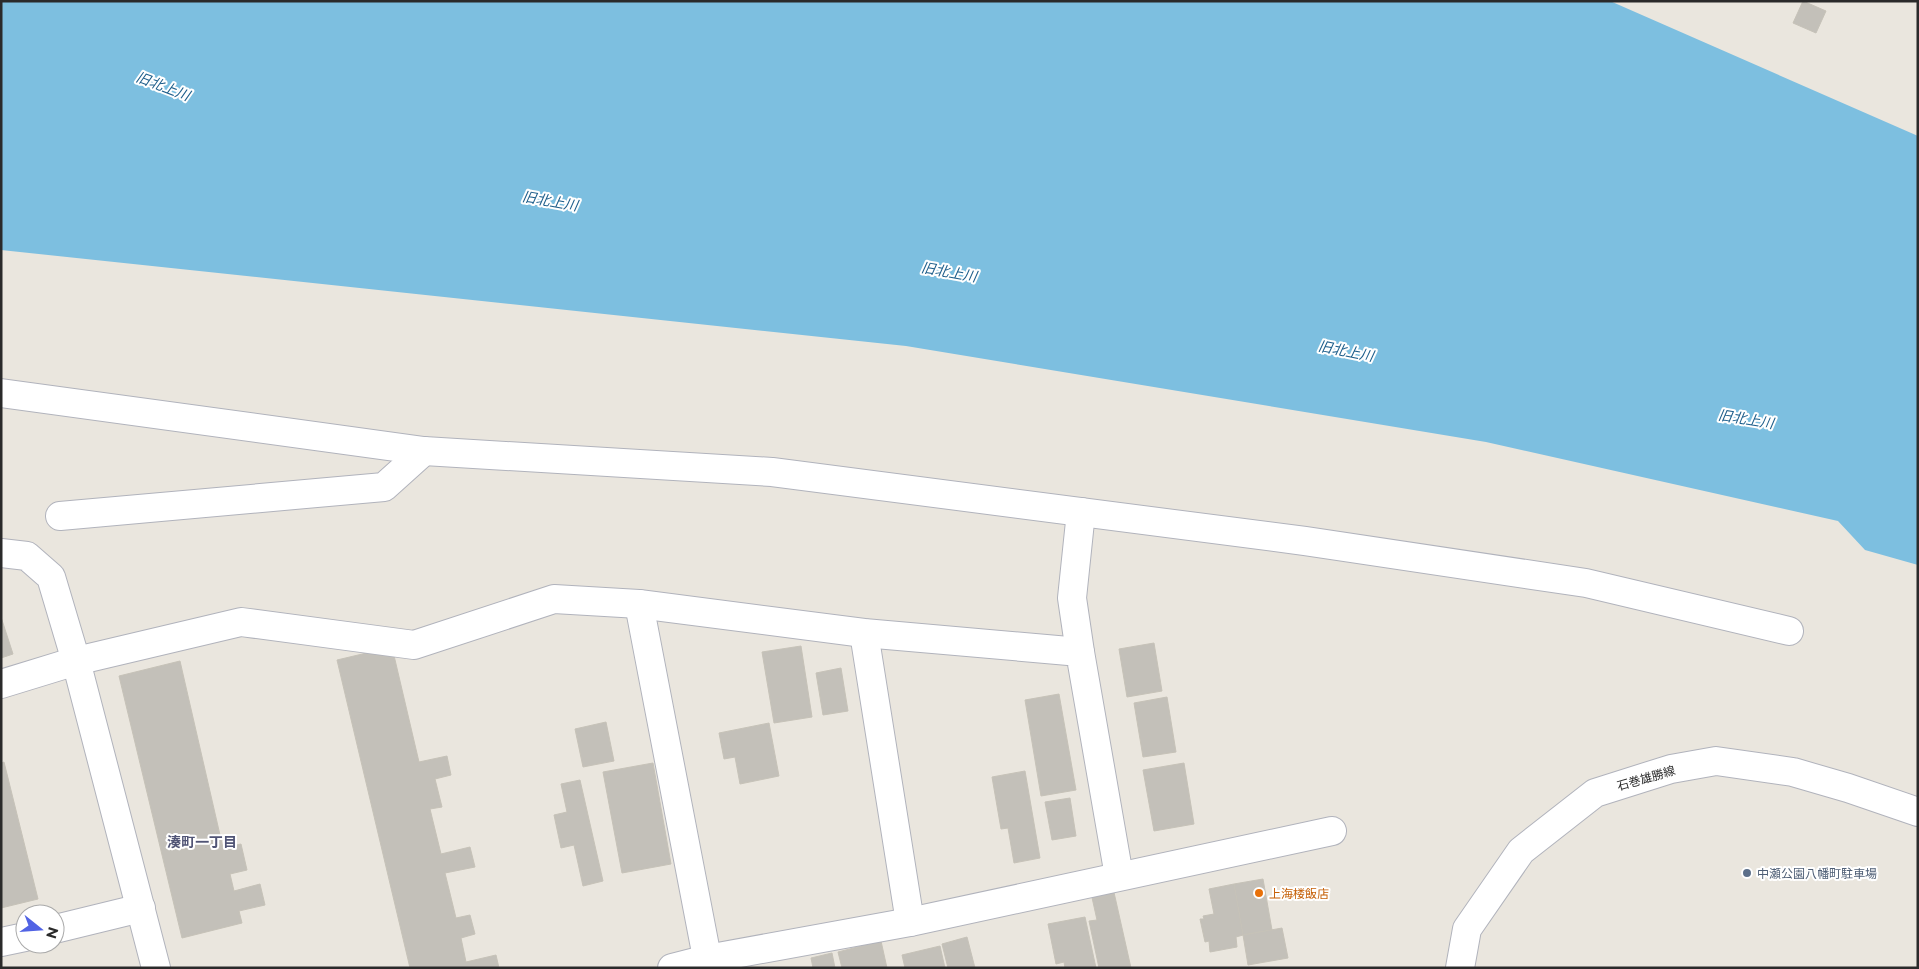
<svg xmlns="http://www.w3.org/2000/svg" width="1919" height="969" font-family="Montserrat,'Noto Sans JP',sans-serif">
	<rect width="100%" height="100%" fill="#eae6de"/>
	<path fill="#7dbfe0" d="M 1,1 L 1610,1 L 1918,136 L 1918,565 L 1865,550 L 1838,521 L 1486,442 L 906,346 L 1,250 Z"/>
	<g fill="#c3c0b9" stroke="#c6c2b8">
		<path d="M 1803,1 L 1826,11 L 1816,33 L 1793,23 Z"/>
		<path d="M 1,617 L 13,654 L 1,658 Z"/>
		<path d="M 1154,643 L 1162,691 L 1127,697 L 1119,649 Z"/>
		<path d="M 801,646 L 812,717 L 774,723 L 762,652 Z"/>
		<path d="M 392,647 L 419,762 L 447,756 L 451,775 L 435,779 L 442,807 L 430,809 L 441,854 L 470,847 L 475,867 L 445,873 L 456,918 L 470,915 L 475,934 L 461,938 L 466,962 L 496,955 L 499,968 L 410,968 L 337,660 Z"/>
		<path d="M 180,661 L 223,848 L 241,844 L 247,870 L 230,874 L 234,891 L 260,884 L 265,905 L 239,911 L 242,923 L 182,938 L 119,676 Z"/>
		<path d="M 841,668 L 848,711 L 823,715 L 816,673 Z"/>
		<path d="M 1059,694 L 1076,790 L 1041,796 L 1025,700 Z"/>
		<path d="M 1167,697 L 1176,752 L 1143,757 L 1134,703 Z"/>
		<path d="M 606,722 L 614,761 L 583,767 L 575,729 Z"/>
		<path d="M 769,723 L 779,776 L 740,784 L 735,757 L 724,759 L 719,733 Z"/>
		<path d="M 4,762 L 38,899 L 1,908 L 1,763 Z"/>
		<path d="M 653,763 L 671,864 L 622,873 L 603,772 Z"/>
		<path d="M 1184,763 L 1194,824 L 1154,831 L 1143,770 Z"/>
		<path d="M 1025,771 L 1040,858 L 1014,863 L 1008,828 L 1001,829 L 992,777 Z"/>
		<path d="M 580,780 L 603,881 L 583,886 L 574,845 L 561,848 L 554,815 L 567,812 L 561,784 Z"/>
		<path d="M 1070,798 L 1076,836 L 1052,840 L 1045,802 Z"/>
		<path d="M 1263,879 L 1272,930 L 1243,935 L 1234,884 Z"/>
		<path d="M 1234,884 L 1243,935 L 1236,937 L 1237,947 L 1210,952 L 1209,941 L 1205,942 L 1200,919 L 1204,919 L 1203,916 L 1214,914 L 1209,889 Z"/>
		<path d="M 1113,888 L 1131,968 L 1099,968 L 1089,921 L 1097,920 L 1091,893 Z"/>
		<path d="M 1085,917 L 1096,968 L 1065,968 L 1064,962 L 1056,964 L 1048,924 Z"/>
		<path d="M 1282,928 L 1288,958 L 1248,965 L 1243,935 Z"/>
		<path d="M 967,937 L 975,968 L 948,968 L 942,944 Z"/>
		<path d="M 881,941 L 887,968 L 842,968 L 838,952 Z"/>
		<path d="M 940,946 L 945,968 L 905,968 L 902,955 Z"/>
		<path d="M 832,953 L 835,968 L 813,968 L 811,958 Z"/>
	</g>
	<g fill="none" stroke-linecap="round" stroke-linejoin="round">
		<g stroke="#b1b3bc" stroke-width="30">
			<g id="minor">
				<path d="M 1,393 L 424,451 L 772,472 L 1305,541 L 1586,583 L 1789,631"/>
				<path d="M 60,516 L 384,487 L 424,451"/>
				<path d="M 1,553 L 27,556 L 51,577 L 76,661 L 156,968"/>
				<path d="M 639,604 L 709,968"/>
				<path d="M 864,633 L 910,922"/>
				<path d="M 1080,652 L 1072,598 L 1081,512"/>
				<path d="M 1,684 L 76,661 L 241,622 L 414,645 L 554,599 L 639,604 L 864,633 L 1080,652 L 1119,876"/>
				<path d="M 55,929 L 141,908"/>
				<path d="M 1,942 L 25,937"/>
				<path d="M 672,968 L 707,959 L 910,922 L 1332,831"/>
			</g>
		</g>
		<g stroke="#b1b3bc" stroke-width="30">
			<path id="secondary" d="M 1460,968 L 1467,929 L 1521,851 L 1595,793 L 1671,769 L 1716,761 L 1793,772 L 1848,788 L 1918,812"/>
		</g>
		<use href="#minor" stroke="#fff" stroke-width="28"/>
		<use href="#secondary" stroke="#fff" stroke-width="28"/>
	</g>
	<circle fill="#5c6f8a" stroke="#fff" stroke-width="2" cx="1747" cy="873" r="5"/>
	<circle fill="#e8710a" stroke="#fff" stroke-width="2" cx="1259" cy="893" r="5"/>
	<g text-anchor="middle" dominant-baseline="central" stroke-width="4" stroke-linejoin="round" paint-order="stroke">
		<g font-size="12" fill="#2a2a2a" stroke="#fff">
			<text transform="translate(1646 778) rotate(-16)">石巻雄勝線</text>
		</g>
		<g font-size="12" fill="#4e5e75" stroke="#fff" text-anchor="start">
			<text x="1757" y="873">中瀬公園八幡町駐車場</text>
		</g>
		<g font-size="12" fill="#c56008" stroke="#fff" text-anchor="start">
			<text x="1269" y="893">上海楼飯店</text>
		</g>
		<g font-size="14" font-style="italic" fill="#1d5e8b" stroke="#fff">
			<text transform="translate(163 86) rotate(21)">旧北上川</text>
			<text transform="translate(550 201) rotate(10)">旧北上川</text>
			<text transform="translate(949 272) rotate(10)">旧北上川</text>
			<text transform="translate(1346 351) rotate(11)">旧北上川</text>
			<text transform="translate(1746 419) rotate(9)">旧北上川</text>
		</g>
		<g font-size="14" font-weight="bold" fill="#505475" stroke="#fff">
			<text x="202" y="842">湊町一丁目</text>
		</g>
	</g>
	<rect width="1919" height="969" fill="none" stroke="#2a2a2a" stroke-width="5"/>
	<g transform="translate(40 929) rotate(107)"><circle r="24" fill="#ffffff" stroke="#aaaaaa"/>
	<path d="M0-4L9 19L0 12L-9 19Z" fill="#5163e4"/>
	<text y="-8" font-size="14" font-weight="bold" text-anchor="middle" fill="#2a2a2a">N</text>
	</g>
</svg>
